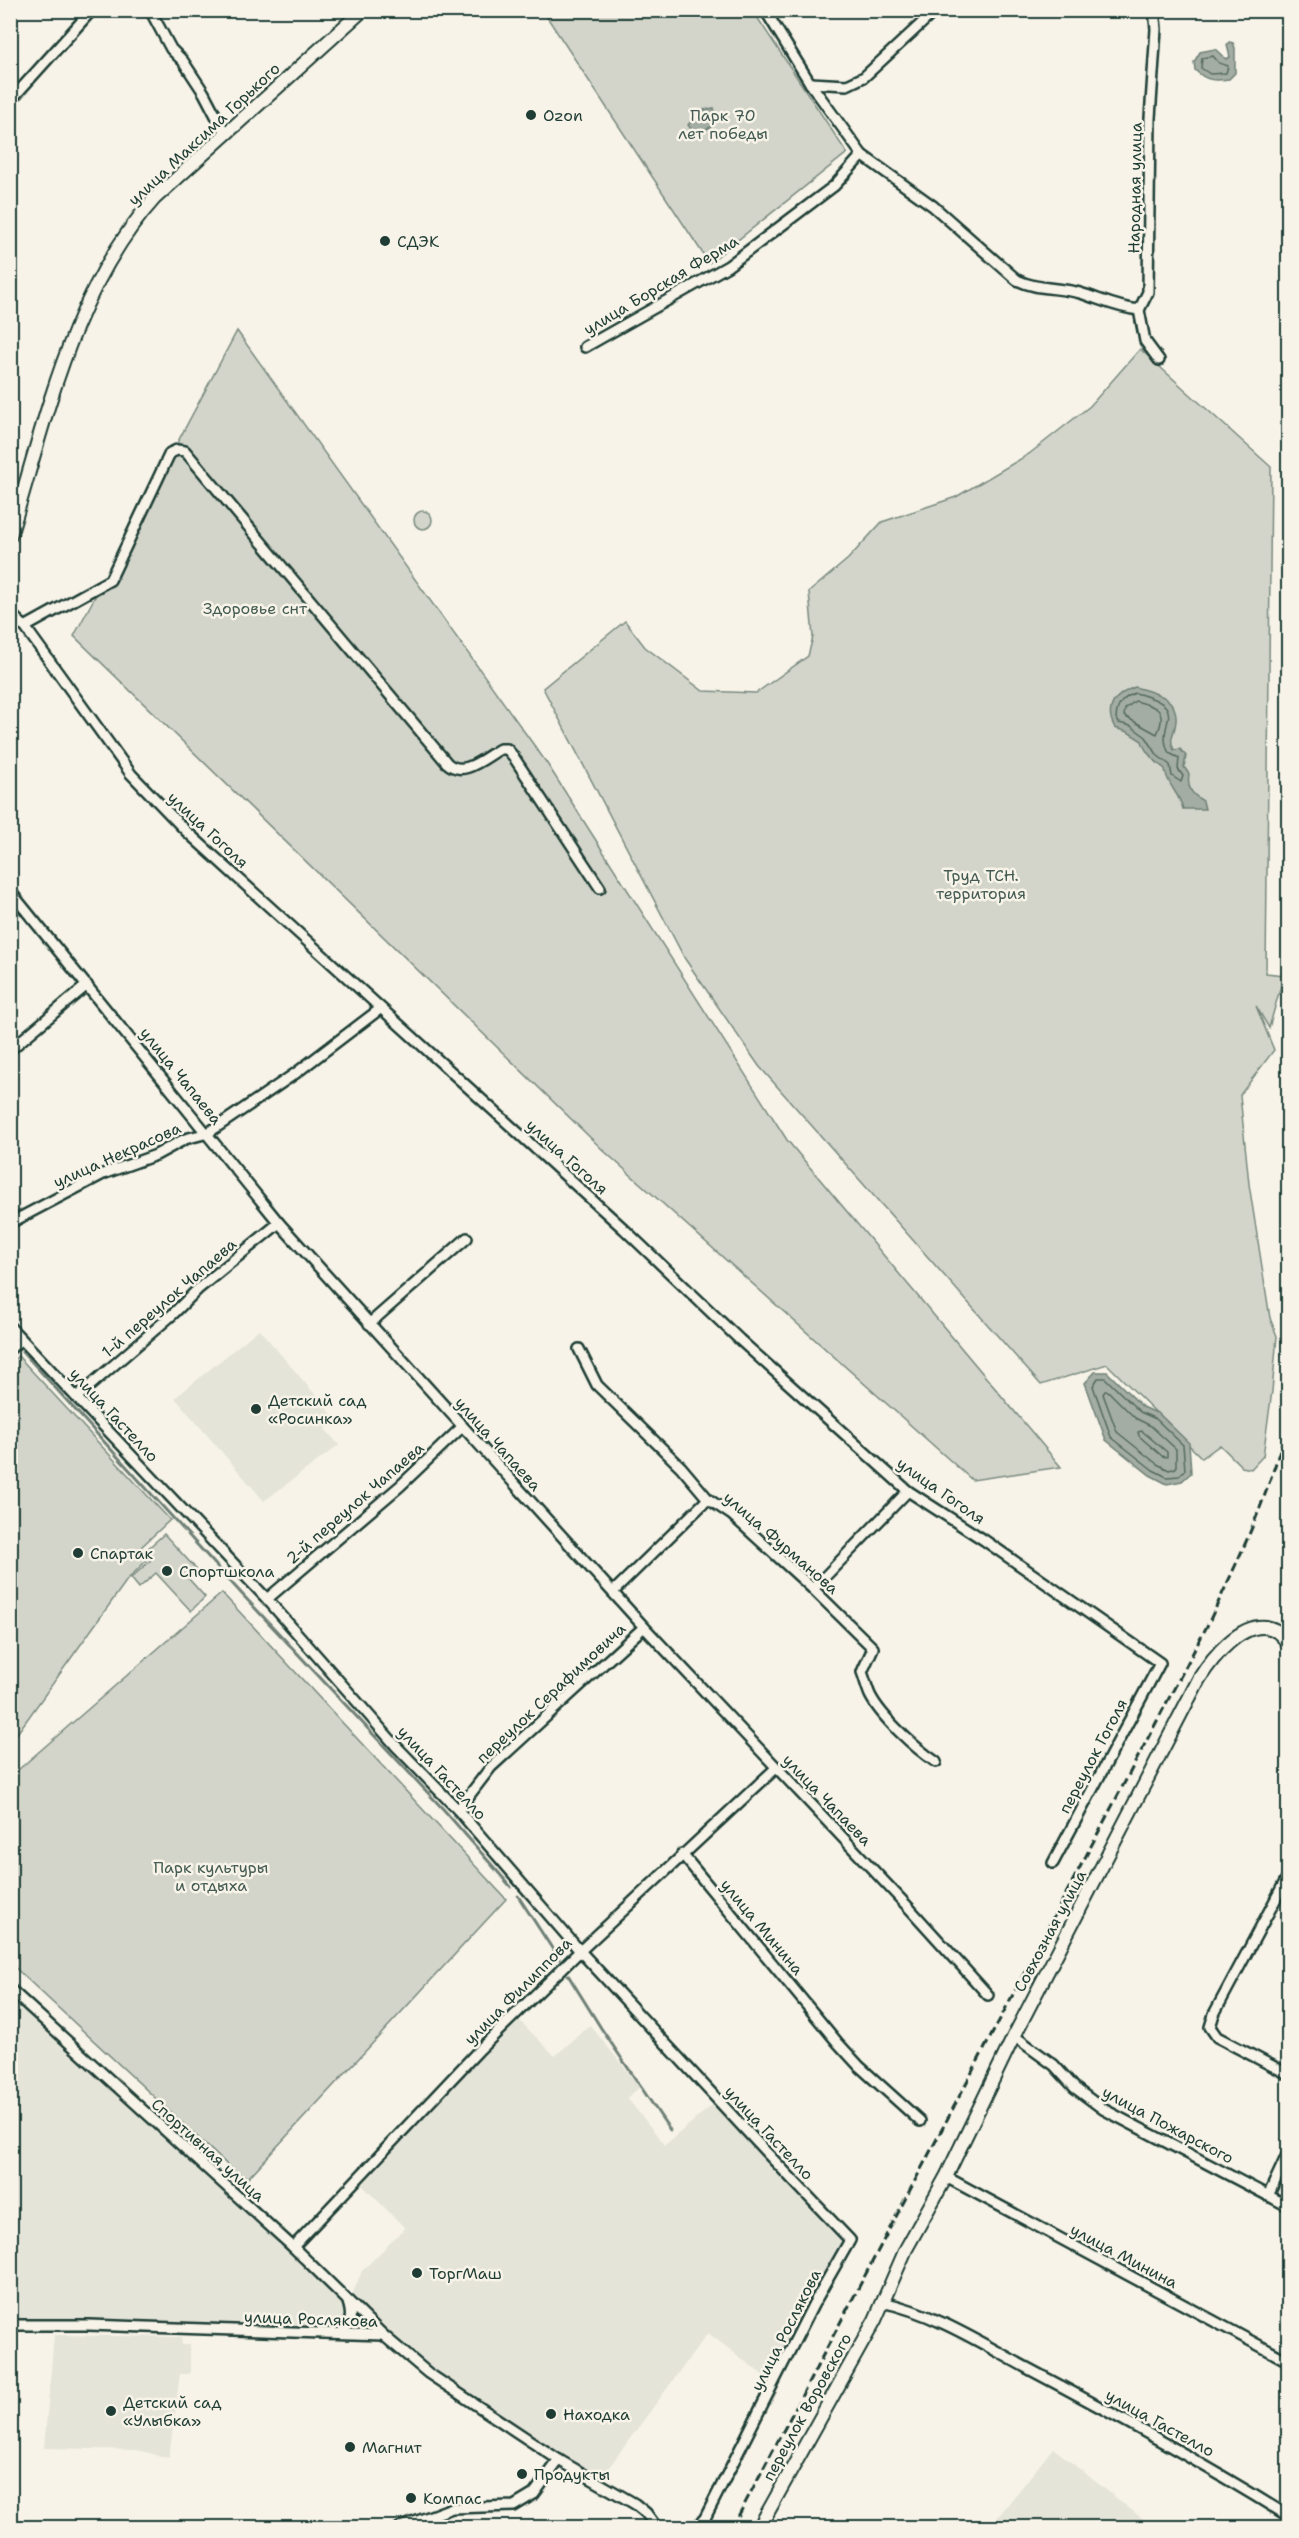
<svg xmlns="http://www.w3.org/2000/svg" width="1299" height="2538" font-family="'Shantell Sans',sans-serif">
	<rect width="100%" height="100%" fill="#f7f3e8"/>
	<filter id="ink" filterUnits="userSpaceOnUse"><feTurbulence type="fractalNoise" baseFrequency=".0167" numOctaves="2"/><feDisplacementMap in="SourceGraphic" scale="12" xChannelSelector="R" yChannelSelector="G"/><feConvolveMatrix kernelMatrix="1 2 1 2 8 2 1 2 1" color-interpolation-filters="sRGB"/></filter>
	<g filter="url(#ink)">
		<g fill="#e5e4d9">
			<path d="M 259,1329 L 336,1419 L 325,1429 L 339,1445 L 264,1501 L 175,1398 Z"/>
			<path d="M 10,1989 L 349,2302 L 362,2271 L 405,2228 L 357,2180 L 515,2016 L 555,2056 L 590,2025 L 640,2087 L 627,2098 L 665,2145 L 717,2101 L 850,2240 L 775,2384 L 708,2333 L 598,2482 L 462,2398 L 349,2303 L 351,2315 L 342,2332 L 11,2325 Z"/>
			<path d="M 54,2335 L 181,2337 L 182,2345 L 190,2345 L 190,2374 L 180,2374 L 169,2458 L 137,2450 L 44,2448 Z"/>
			<path d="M 1053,2448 L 1153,2527 L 990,2527 Z"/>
		</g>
		<g fill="#d3d5ca" stroke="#79897f" stroke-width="1.5">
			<path d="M 543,11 L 753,11 L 847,153 L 709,263 Z"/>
			<path d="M 237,331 L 546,762 L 787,1140 L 1061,1467 L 972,1480 L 604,1151 L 74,636 Z"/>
			<path d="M 1140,349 L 1271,467 L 1266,973 L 1284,975 L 1269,1028 L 1256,1006 L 1274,1050 L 1240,1095 L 1249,1184 L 1270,1318 L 1277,1336 L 1272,1391 L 1263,1456 L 1251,1469 L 1242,1467 L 1220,1445 L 1202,1458 L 1107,1364 L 1041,1385 L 759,1066 L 685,959 L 543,688 L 625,621 L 645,647 L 703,691 L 756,693 L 808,656 L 813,637 L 809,592 L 848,559 L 882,522 L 956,497 L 1029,454 L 1090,406 Z"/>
			<circle cx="423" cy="520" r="9"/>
			<path d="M 18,1356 L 170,1520 L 140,1548 L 149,1558 L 127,1580 L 11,1742 L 10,1363 Z"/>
			<path d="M 164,1534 L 197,1570 L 188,1578 L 205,1597 L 191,1611 L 156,1573 L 139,1588 L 131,1578 L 152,1559 L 145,1551 Z"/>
			<path d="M 222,1593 L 506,1899 L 248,2178 L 235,2172 L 10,1963 L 11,1776 Z"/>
		</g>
		<g fill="#a4ada3" stroke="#6f8077" stroke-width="1.5">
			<path d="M 1229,42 L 1233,43 L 1235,48 L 1235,73 L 1229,79 C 1214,81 1206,81 1195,70 L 1194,62 L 1200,52 L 1215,49 L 1226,59 L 1230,57 L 1227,45 Z"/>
			<path d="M 714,108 L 717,120 L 711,127 L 695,134 L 688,125 L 699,111 Z"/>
			<path d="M 1135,687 C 1154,693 1178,696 1176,721 C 1175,735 1168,736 1174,750 L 1180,749 L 1186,756 L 1184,767 L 1189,774 C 1187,788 1191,794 1203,801 L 1205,809 L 1183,809 C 1180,794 1166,784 1165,769 C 1156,762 1145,753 1142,741 L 1128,732 L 1115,728 C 1103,707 1116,694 1135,687 Z"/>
			<path d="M 1095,1372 L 1107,1372 L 1143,1407 L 1159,1414 L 1189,1443 L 1191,1473 L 1182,1481 L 1167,1484 L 1150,1475 L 1106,1440 L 1085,1383 Z"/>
		</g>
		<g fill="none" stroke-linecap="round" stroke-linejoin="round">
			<g stroke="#546a60" stroke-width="1.5">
				<path d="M 1213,56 L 1219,63 L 1228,66 L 1226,73 L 1210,74 L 1201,68 L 1202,58 Z"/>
				<path d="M 1135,693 C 1195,708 1153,722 1169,753 L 1179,758 L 1178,769 L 1183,776 L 1181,782 L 1172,776 L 1170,765 L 1158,756 L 1146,737 L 1131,726 L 1119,723 L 1116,718 C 1117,704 1123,698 1135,693 Z"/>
				<path d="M 1135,701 C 1157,706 1168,710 1157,734 L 1124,716 L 1125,709 Z"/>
				<path d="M 1098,1378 L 1105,1378 L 1140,1412 L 1156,1419 L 1183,1445 L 1185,1470 L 1179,1476 L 1167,1477 L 1153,1470 L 1111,1437 L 1093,1386 Z"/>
				<path d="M 1105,1391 L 1108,1391 L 1135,1418 L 1151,1426 L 1176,1449 L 1176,1468 L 1169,1470 L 1157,1464 L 1117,1432 L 1103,1394 Z"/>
				<path d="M 1142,1431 L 1167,1452 L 1167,1457 L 1162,1456 L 1139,1436 L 1138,1432 Z"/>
			</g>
			<g stroke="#6f8077" stroke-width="3">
				<path d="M 22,1351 L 240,1592 L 444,1810 L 511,1887"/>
				<path d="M 518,1896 L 559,1959"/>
				<path d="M 568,1975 L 601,2028 L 670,2130"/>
			</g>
			<g stroke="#1f3d34" stroke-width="14">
				<g id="minor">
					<path d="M 150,10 L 171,49 L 183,61 L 204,93 L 226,135"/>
					<path d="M 765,10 L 810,83 L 862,155 L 933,206 L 1017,280 C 1037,290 1059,287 1080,293 C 1100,299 1117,308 1139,310"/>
					<path d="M 1154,10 L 1156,29 L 1150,118 L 1148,292 L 1139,310 L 1145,341 L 1159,360"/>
					<path d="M 810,83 L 847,85 L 864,77 L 936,10"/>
					<path d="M 10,101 L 92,10"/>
					<path d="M 585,347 L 728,266 L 834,186 L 862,155"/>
					<path d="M 10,613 L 25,627 L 131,774 L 185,830 L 624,1229 L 740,1340 L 908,1491 L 984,1540 L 1160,1663 L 1053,1863"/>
					<path d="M 25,627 L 110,580 L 170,453 L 177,450 L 185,451 L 447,763 C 463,778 484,758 500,749 L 507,749 L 513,756 L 600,888"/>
					<path d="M 10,891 L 279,1223 L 644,1627 L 911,1910 L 988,1995"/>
					<path d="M 10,1050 L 87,985"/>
					<path d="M 10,1223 L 103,1174 L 156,1155 L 185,1139 L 208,1133 L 296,1073 L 380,1009"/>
					<path d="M 369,1324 L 467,1238"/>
					<path d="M 10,1327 L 267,1599 L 396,1746 L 458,1810 L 580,1951 L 766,2152 L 850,2240 L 813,2305 L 705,2518 L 696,2528"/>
					<path d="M 10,1349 L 21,1339"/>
					<path d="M 579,1349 L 597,1385 L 681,1467 L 708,1499 L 732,1515 L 813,1589 L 873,1648 L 862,1672 C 865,1680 867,1688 870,1695 C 881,1717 915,1748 936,1762"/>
					<path d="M 78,1396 L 173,1314 L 198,1289 L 279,1223"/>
					<path d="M 813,1589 L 908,1491"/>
					<path d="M 613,1592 L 708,1499"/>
					<path d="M 267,1599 L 400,1486 L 462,1427"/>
					<path d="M 458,1810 L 491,1767 L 644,1627"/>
					<path d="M 682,1854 L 838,2043 L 859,2066 L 920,2121"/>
					<path d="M 1288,1876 L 1214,2014 L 1210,2027 L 1217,2037 L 1288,2074"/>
					<path d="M 10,1989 L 293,2247 L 383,2335 L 428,2373 L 559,2460 L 635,2504 L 646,2513 L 657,2528"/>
					<path d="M 1014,2036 L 1054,2065 L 1075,2088 L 1103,2109 L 1288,2206"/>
					<path d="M 946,2177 L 1288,2361"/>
					<path d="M 1268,2196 L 1288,2153"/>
					<path d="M 293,2247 L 480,2049 L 580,1951 L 776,1768"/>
					<path d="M 882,2302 C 934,2313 981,2343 1027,2368 C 1116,2415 1203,2463 1288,2516"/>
					<path d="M 10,2325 L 88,2325 L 383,2335"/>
					<path d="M 342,2332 C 352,2322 352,2315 348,2302"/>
					<path d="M 50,2528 L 60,2528"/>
					<path d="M 399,2528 L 452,2508 L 514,2506 L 534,2494 L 559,2460"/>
				</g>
			</g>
			<g stroke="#1f3d34" stroke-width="16">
				<g id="tertiary">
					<path d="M 10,536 C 46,420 71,291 155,198 L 363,10"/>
					<path d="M 759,2528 L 875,2320 L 906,2249 L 946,2177 L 1014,2036 L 1199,1679 C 1212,1658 1242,1620 1270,1628 C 1278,1630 1283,1637 1288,1643"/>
				</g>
			</g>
			<use href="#minor" stroke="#f7f3e8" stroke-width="9"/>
			<use href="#tertiary" stroke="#f7f3e8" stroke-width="12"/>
			<path stroke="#1f3d34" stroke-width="3" stroke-dasharray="9 4.5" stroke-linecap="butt" d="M 732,2528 L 1207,1626 C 1239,1559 1271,1492 1288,1419"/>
		</g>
	</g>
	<g fill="#1f3d34" stroke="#f7f3e8" stroke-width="2">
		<circle cx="531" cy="115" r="6"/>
		<circle cx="385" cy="241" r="6"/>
		<circle cx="256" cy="1409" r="6"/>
		<circle cx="78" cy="1553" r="6"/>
		<circle cx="167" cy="1571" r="6"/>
		<circle cx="417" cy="2273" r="6"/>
		<circle cx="111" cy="2411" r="6"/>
		<circle cx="551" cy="2414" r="6"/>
		<circle cx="350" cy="2447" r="6"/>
		<circle cx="522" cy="2474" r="6"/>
		<circle cx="411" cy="2498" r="6"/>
	</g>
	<g text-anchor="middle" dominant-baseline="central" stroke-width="5" stroke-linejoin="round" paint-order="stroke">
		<g font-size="16" fill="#1f3d34" stroke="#f7f3e8" text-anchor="start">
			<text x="543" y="115">Ozon</text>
			<text x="397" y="241">СДЭК</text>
			<text x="268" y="1400">Детский сад<tspan x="268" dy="18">«Росинка»</tspan></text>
			<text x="90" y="1553">Спартак</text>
			<text x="179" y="1571">Спортшкола</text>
			<text x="429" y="2273">ТоргМаш</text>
			<text x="123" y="2402">Детский сад<tspan x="123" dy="18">«Улыбка»</tspan></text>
			<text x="563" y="2414">Находка</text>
			<text x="362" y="2447">Магнит</text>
			<text x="534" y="2474">Продукты</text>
			<text x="423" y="2498">Компас</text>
		</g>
		<g font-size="16" fill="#435b52" stroke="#f7f3e8">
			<text x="723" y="115">Парк 70<tspan x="723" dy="18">лет победы</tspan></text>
			<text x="255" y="608">Здоровье снт</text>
			<text x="981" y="875">Труд ТСН.<tspan x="981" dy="18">территория</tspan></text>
			<text x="211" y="1867">Парк культуры<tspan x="211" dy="18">и отдыха</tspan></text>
		</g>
		<g font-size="16" fill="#1f3d34" stroke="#f7f3e8">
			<text transform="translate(204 134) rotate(-43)">улица Максима Горького</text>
			<text transform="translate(1135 188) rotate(-89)">Народная улица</text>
			<text transform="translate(661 285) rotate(-31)">улица Борская Ферма</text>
			<text transform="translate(208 830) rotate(43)">улица Гоголя</text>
			<text transform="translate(181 1076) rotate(51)">улица Чапаева</text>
			<text transform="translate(117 1155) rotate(-24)">улица Некрасова</text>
			<text transform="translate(567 1157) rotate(42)">улица Гоголя</text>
			<text transform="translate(169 1298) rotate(-41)">1-й переулок Чапаева</text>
			<text transform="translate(114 1415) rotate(47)">улица Гастелло</text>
			<text transform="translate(498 1444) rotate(48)">улица Чапаева</text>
			<text transform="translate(941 1491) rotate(35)">улица Гоголя</text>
			<text transform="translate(355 1503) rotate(-41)">2-й переулок Чапаева</text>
			<text transform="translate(781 1543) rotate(41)">улица Фурманова</text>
			<text transform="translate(551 1693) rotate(-43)">переулок Серафимовича</text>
			<text transform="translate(1093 1756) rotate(-62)">переулок Гоголя</text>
			<text transform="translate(442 1773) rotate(47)">улица Гастелло</text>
			<text transform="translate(827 1800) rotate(46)">улица Чапаева</text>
			<text transform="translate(762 1927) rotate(50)">улица Минина</text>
			<text transform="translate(1050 1931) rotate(-62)">Совхозная улица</text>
			<text transform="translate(518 1991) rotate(-45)">улица Филиппова</text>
			<text transform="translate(1168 2125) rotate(28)">улица Пожарского</text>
			<text transform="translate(769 2133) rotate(47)">улица Гастелло</text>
			<text transform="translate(208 2150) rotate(42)">Спортивная улица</text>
			<text transform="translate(1124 2256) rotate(28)">улица Минина</text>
			<text transform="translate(311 2319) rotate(2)">улица Рослякова</text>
			<text transform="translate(786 2330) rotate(-63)">улица Рослякова</text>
			<text transform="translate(807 2407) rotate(-61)">переулок Воровского</text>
			<text transform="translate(1160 2423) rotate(29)">улица Гастелло</text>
		</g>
	</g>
	<rect width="1299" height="2538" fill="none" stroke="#f7f3e8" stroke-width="36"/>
	<rect x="18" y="18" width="1263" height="2502" fill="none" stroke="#1f3d34" stroke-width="2" filter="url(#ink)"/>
</svg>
